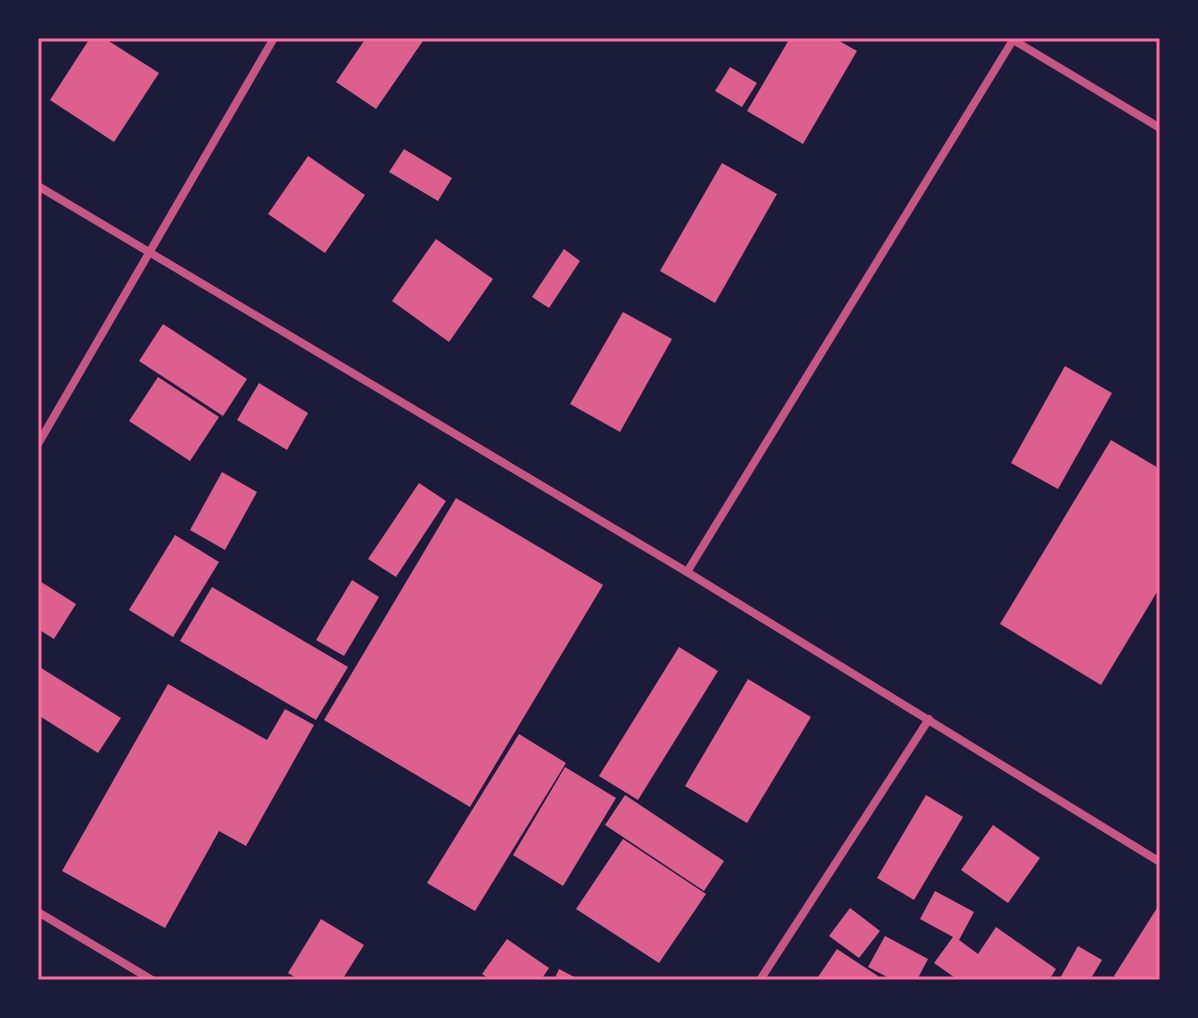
<svg xmlns="http://www.w3.org/2000/svg" width="1198" height="1018" font-family="'Exo 2',sans-serif">
	<rect width="100%" height="100%" fill="#1b1b3a"/>
	<g fill="#dd5f8e">
		<path d="M 90,38 L 104,38 L 159,73 L 114,142 L 50,100 Z"/>
		<path d="M 366,38 L 425,38 L 376,109 L 336,82 Z"/>
		<path d="M 790,38 L 834,38 L 857,51 L 803,144 L 747,111 Z"/>
		<path d="M 730,67 L 757,83 L 742,107 L 715,91 Z"/>
		<path d="M 404,149 L 452,178 L 438,201 L 389,172 Z"/>
		<path d="M 308,156 L 365,195 L 325,253 L 268,214 Z"/>
		<path d="M 722,163 L 777,194 L 715,303 L 660,271 Z"/>
		<path d="M 436,239 L 493,279 L 449,342 L 392,301 Z"/>
		<path d="M 564,249 L 580,261 L 549,308 L 532,297 Z"/>
		<path d="M 623,312 L 672,339 L 620,432 L 570,404 Z"/>
		<path d="M 163,324 L 247,379 L 223,416 L 139,361 Z"/>
		<path d="M 1065,366 L 1112,393 L 1058,489 L 1011,463 Z"/>
		<path d="M 158,377 L 219,417 L 190,461 L 129,421 Z"/>
		<path d="M 259,383 L 308,413 L 287,450 L 237,420 Z"/>
		<path d="M 1111,440 L 1160,469 L 1160,587 L 1101,685 L 1000,624 Z"/>
		<path d="M 222,472 L 257,492 L 225,550 L 190,530 Z"/>
		<path d="M 419,483 L 446,501 L 396,577 L 368,559 Z"/>
		<path d="M 456,498 L 603,585 L 470,807 L 324,720 Z"/>
		<path d="M 175,535 L 219,562 L 173,637 L 129,610 Z"/>
		<path d="M 38,580 L 76,604 L 54,639 L 38,629 Z"/>
		<path d="M 352,580 L 379,597 L 344,656 L 316,640 Z"/>
		<path d="M 212,587 L 348,667 L 316,720 L 180,641 Z"/>
		<path d="M 679,647 L 718,671 L 638,800 L 599,776 Z"/>
		<path d="M 38,666 L 121,718 L 98,753 L 38,715 Z"/>
		<path d="M 748,679 L 811,717 L 747,823 L 685,786 Z"/>
		<path d="M 168,684 L 267,740 L 285,709 L 314,725 L 246,846 L 219,831 L 165,928 L 62,871 Z"/>
		<path d="M 519,734 L 566,763 L 475,911 L 427,883 Z"/>
		<path d="M 565,767 L 616,798 L 563,886 L 513,855 Z"/>
		<path d="M 625,795 L 724,861 L 704,891 L 605,825 Z"/>
		<path d="M 926,795 L 963,817 L 914,900 L 877,878 Z"/>
		<path d="M 993,825 L 1040,858 L 1008,903 L 961,870 Z"/>
		<path d="M 623,839 L 706,894 L 659,963 L 576,909 Z"/>
		<path d="M 935,891 L 974,912 L 959,940 L 978,954 L 996,927 L 1056,969 L 1049,980 L 958,980 L 934,963 L 953,937 L 920,919 Z"/>
		<path d="M 850,908 L 880,931 L 859,958 L 829,936 Z"/>
		<path d="M 1157,908 L 1160,910 L 1160,980 L 1121,980 L 1114,976 Z"/>
		<path d="M 321,919 L 364,945 L 342,980 L 300,980 L 288,973 Z"/>
		<path d="M 885,936 L 928,959 L 917,980 L 893,980 L 868,967 Z"/>
		<path d="M 507,939 L 549,968 L 541,980 L 491,980 L 482,974 Z"/>
		<path d="M 1078,946 L 1102,960 L 1090,980 L 1059,980 Z"/>
		<path d="M 837,949 L 878,976 L 876,980 L 816,980 Z"/>
		<path d="M 559,969 L 580,980 L 554,980 Z"/>
	</g>
	<g fill="none" stroke-linecap="round" stroke-linejoin="round">
		<g stroke="#c65784" stroke-width="8">
			<path d="M 1010,38 L 1160,128"/>
			<path d="M 38,186 L 687,572 L 1160,862"/>
			<path d="M 38,444 L 274,38"/>
			<path d="M 687,572 L 1013,40"/>
			<path d="M 38,912 L 152,980"/>
			<path d="M 760,980 L 929,719"/>
		</g>
	</g>
	<rect width="1198" height="1018" fill="none" stroke="#1b1b3a" stroke-width="80"/>
	<rect x="40" y="40" width="1118" height="938" fill="none" stroke="#ff6b9d" stroke-width="3"/>
</svg>
